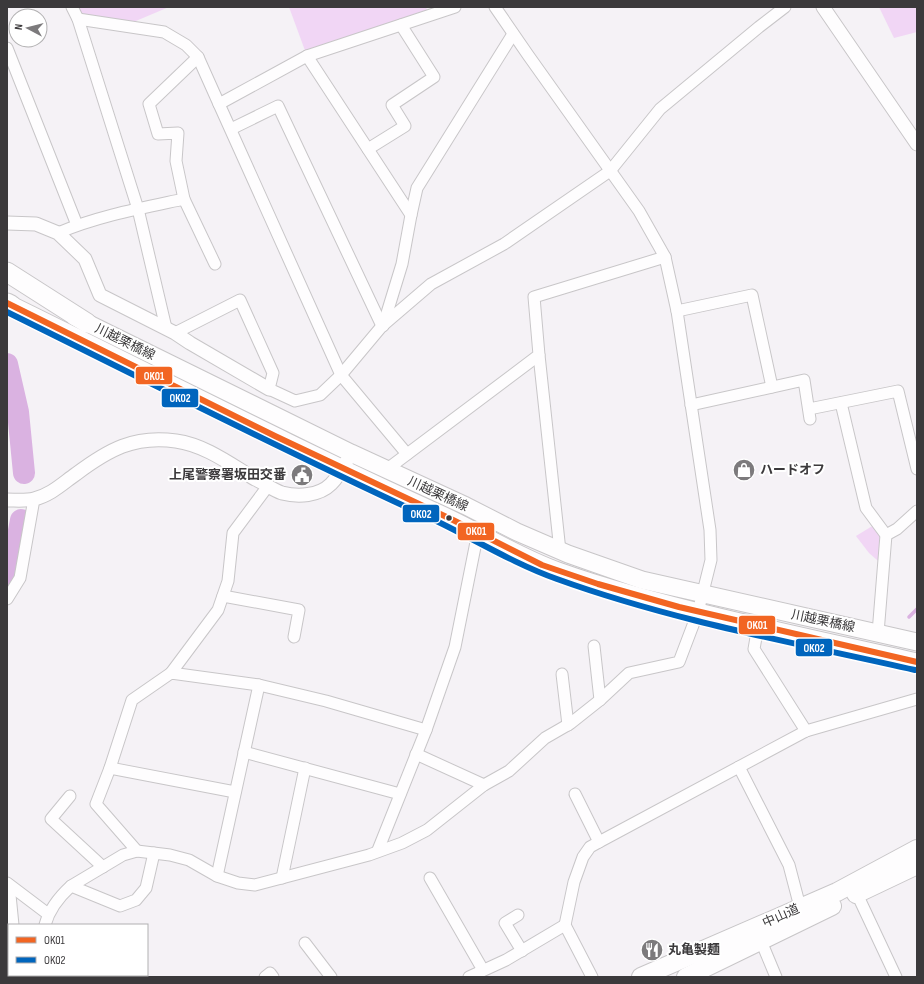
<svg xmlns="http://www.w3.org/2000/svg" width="924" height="984" font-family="'Sofia Sans Condensed','Noto Sans JP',sans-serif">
	<rect width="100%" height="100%" fill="#f5f2f6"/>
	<g fill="#f1d6f5">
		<path d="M 72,7 L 169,7 L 124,26 L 78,19 Z"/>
		<path d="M 289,7 L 426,7 L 429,16 L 307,56 Z"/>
		<path d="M 879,7 L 917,7 L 917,32 L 894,38 Z"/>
		<path d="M 874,525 L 886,535 L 884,566 L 869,553 L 856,536 Z"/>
	</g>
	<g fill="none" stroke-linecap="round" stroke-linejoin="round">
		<path stroke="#dab2e1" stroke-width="3.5" d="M 909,617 L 917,609"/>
		<g stroke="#dab2e1" stroke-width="22">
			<path d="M 7,364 L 18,412 L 24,473"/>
			<path d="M 7,577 L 12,568 L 21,520"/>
		</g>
		<g stroke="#c8c6c8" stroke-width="13">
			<g id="minor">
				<path d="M 72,7 L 78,19 L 138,209 L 166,328"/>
				<path d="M 78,19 L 164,32 L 186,45 L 198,57 L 219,104 L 307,56 L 455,7"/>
				<path d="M 7,48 L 77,225"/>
				<path d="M 307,56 L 411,215 L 402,264 L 383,326"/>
				<path d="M 219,104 L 341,375 L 407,454"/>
				<path d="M 231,129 L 278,106 L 382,326"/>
				<path d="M 368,149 L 405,126 L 392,105 L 434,77 L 401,25"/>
				<path d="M 184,199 L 215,264"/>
				<path d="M 411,215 L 417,188 L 513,34"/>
				<path d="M 58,233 C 98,216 142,208 184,199 L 176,161 L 178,133 L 158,134 L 149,104 L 198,57"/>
				<path d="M 677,311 L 752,295 L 772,387"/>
				<path d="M 175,333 L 240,300 L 273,373 L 269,389 L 295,401 L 320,395 L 341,375 L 382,326 L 431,284 L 504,244 L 610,171 L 660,109 L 759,27 L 785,7"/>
				<path d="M 539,355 L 560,551"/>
				<path d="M 841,403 L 866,508 L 886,535 L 878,633"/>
				<path d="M 691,405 L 804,380 L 810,419"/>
				<path d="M 809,409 L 898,391 L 917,469"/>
				<path d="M 386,470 L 539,355 L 534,297 L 665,257"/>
				<path d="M 886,535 L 897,529 L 917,511"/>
				<path d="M 223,596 L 299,610 L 294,637"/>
				<path d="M 7,599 L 20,578 L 34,499"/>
				<path d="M 758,626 L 754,649 L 806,731"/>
				<path d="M 594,646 L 600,700"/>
				<path d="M 171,673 L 218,610 L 228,581 L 233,533 L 268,486"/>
				<path d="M 562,674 L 568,725"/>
				<path d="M 244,752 L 400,794"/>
				<path d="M 416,754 L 484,785"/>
				<path d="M 739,767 L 789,865 L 800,907"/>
				<path d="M 110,768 L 235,792"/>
				<path d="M 575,794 L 599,842"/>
				<path d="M 70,796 L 51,819 L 103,867"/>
				<path d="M 378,850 L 426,730 L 455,647 L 478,532"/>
				<path d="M 137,851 L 96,804 L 110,768 L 132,700 L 171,673 L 259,685 L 326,701 L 426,730"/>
				<path d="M 217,876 L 259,685"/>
				<path d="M 282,878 L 305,768"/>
				<path d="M 430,878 L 483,970"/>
				<path d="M 7,883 L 48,914"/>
				<path d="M 9,885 L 13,925"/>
				<path d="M 71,886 L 120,906 L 136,900 L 146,888 L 154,853"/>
				<path d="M 857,894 L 896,977"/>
				<path d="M 518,915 L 505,923 L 522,951"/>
				<path d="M 45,925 C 49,910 59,897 71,886 L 123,855 L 137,851 L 170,855 L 189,860 L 217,876 L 238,883 L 255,885 L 369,855 L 402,843 L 427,830 L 484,785 L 509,771 L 545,738 L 571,723 L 600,700 L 629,673 L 679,662 L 698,612 L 711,560 L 710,530 L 677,311 L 665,257 L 639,211 L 528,55 L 495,7"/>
				<path d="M 761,941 L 776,977"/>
				<path d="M 305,943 L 331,977"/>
				<path d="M 96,975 L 98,977"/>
				<path d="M 7,977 L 9,975"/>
				<path d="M 265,977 L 270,973 L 273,977"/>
				<path d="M 469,977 L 506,960 L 565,925"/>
				<path d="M 592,977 L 565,925 L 574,882 L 583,857 L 590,847 L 599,842 L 806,731 L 917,699"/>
			</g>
		</g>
		<g stroke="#c8c6c8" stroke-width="15">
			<g id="tertiary">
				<path d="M 823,7 L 917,144"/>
				<path d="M 7,223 L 36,224 L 58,233 L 85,259 L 100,295 L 175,333 L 190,343 L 269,389"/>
				<path d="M 7,500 C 16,500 26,501 34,499 C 51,495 63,483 76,474 C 108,450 134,435 176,441 C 205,445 230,464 255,479 C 264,483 273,490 282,493 C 298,497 319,496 331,484 C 340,475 345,464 351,453"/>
			</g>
		</g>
		<g stroke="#c8c6c8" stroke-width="19">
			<g id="primary">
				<path d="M 7,303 C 150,373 292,447 438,513 C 478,531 516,556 558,571 C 611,590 665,604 719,617 C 785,633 851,647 917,662"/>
				<path d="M 75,317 L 351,453 L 466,506 L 517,532 L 568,554 L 642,580 L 917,642"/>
			</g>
		</g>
		<g stroke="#c8c6c8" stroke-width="20">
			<g id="trunk">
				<path d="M 856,894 L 917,865"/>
				<path d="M 641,977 L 837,892 L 917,849"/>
				<path d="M 686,977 L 832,906"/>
			</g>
		</g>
		<g stroke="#c8c6c8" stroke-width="21">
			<g id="motorway">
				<path d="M 7,272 L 87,323"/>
				<path d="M 7,303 L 11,305"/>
			</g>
		</g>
		<use href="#minor" stroke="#fefdfe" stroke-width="11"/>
		<use href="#tertiary" stroke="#fefdfe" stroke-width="13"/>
		<use href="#primary" stroke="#fefdfe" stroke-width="17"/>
		<use href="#trunk" stroke="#fefdfe" stroke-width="18"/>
		<use href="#motorway" stroke="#fefdfe" stroke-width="19"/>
		<g stroke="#fff" stroke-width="9">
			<path id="bus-1" d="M 7,303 L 275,436 L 453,520 L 542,565 L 598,584 L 679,607 L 917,662"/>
		</g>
		<g stroke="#fff" stroke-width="9">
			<path id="bus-2" d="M 7,312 C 147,381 286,452 428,517 C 471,537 512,563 557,579 C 673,621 796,643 915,670"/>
		</g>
		<use href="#bus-1" stroke="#f26522" stroke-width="6"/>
		<use href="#bus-2" stroke="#0065bd" stroke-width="6"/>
	</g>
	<defs>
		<g id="shop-disc" transform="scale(1.15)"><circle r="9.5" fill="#7c7a7c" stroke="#fff"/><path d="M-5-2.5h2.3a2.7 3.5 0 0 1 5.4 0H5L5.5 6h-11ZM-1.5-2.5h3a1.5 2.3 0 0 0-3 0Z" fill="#fff"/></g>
		<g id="civic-disc" transform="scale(1.15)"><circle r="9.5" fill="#7c7a7c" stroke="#fff"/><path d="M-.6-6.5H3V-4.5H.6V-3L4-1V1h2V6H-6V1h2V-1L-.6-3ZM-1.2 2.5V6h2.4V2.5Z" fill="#fff"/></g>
		<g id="restaurant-disc" transform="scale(1.15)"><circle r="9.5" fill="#7c7a7c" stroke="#fff"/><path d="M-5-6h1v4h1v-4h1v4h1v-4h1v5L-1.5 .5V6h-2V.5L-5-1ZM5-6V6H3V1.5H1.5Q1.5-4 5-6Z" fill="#fff"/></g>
	</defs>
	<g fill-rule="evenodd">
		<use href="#shop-disc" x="744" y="470"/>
		<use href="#civic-disc" x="302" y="475"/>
		<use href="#restaurant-disc" x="652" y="950"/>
	</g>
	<circle fill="#3b393b" stroke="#fff" stroke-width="1.5" cx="449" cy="518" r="3.5"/>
	<g text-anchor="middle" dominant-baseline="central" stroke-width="4" stroke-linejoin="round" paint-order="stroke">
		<g font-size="13" fill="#3b393b" stroke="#fff">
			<text transform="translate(125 342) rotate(26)">川越栗橋線</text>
			<text transform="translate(438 494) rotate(25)">川越栗橋線</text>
			<text transform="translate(823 621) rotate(12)">川越栗橋線</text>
			<text transform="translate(781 916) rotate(-24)">中山道</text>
		</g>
		<g font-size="13" font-weight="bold" fill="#3b393b" stroke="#fff" text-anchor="start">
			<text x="760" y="470">ハードオフ</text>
			<text x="286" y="475" text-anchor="end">上尾警察署坂田交番</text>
			<text x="668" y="950">丸亀製麺</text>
		</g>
	</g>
	<g stroke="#fff" stroke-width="1.5">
		<rect x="135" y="366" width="38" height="19" rx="4" fill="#f26522"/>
		<rect x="161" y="388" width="38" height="20" rx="4" fill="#0065bd"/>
		<rect x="402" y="504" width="38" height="19" rx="4" fill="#0065bd"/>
		<rect x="457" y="522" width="38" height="19" rx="4" fill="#f26522"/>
		<rect x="738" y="615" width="38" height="20" rx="4" fill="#f26522"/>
		<rect x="795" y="638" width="38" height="19" rx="4" fill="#0065bd"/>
	</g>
	<g font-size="11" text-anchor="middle" font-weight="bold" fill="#fff">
		<text x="154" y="380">OK01</text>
		<text x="180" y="402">OK02</text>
		<text x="421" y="518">OK02</text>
		<text x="476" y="535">OK01</text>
		<text x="757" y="629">OK01</text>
		<text x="814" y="652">OK02</text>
	</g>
	<rect width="924" height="984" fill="none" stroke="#3b393b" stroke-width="16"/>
	<rect x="8" y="924" width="140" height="52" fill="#ffffff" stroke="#b1b0b1"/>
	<rect x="16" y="937" width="20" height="6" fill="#f26522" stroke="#b1b0b1"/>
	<text x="44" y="944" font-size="12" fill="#3b393b">OK01</text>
	<rect x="16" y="957" width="20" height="6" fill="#0065bd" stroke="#b1b0b1"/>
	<text x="44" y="964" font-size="12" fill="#3b393b">OK02</text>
	<g transform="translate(28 28) rotate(277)"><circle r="19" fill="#ffffff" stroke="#b1b0b1"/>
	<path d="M0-3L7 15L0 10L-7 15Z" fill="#7c7a7c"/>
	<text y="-6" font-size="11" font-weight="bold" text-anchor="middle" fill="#3b393b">N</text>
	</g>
</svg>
